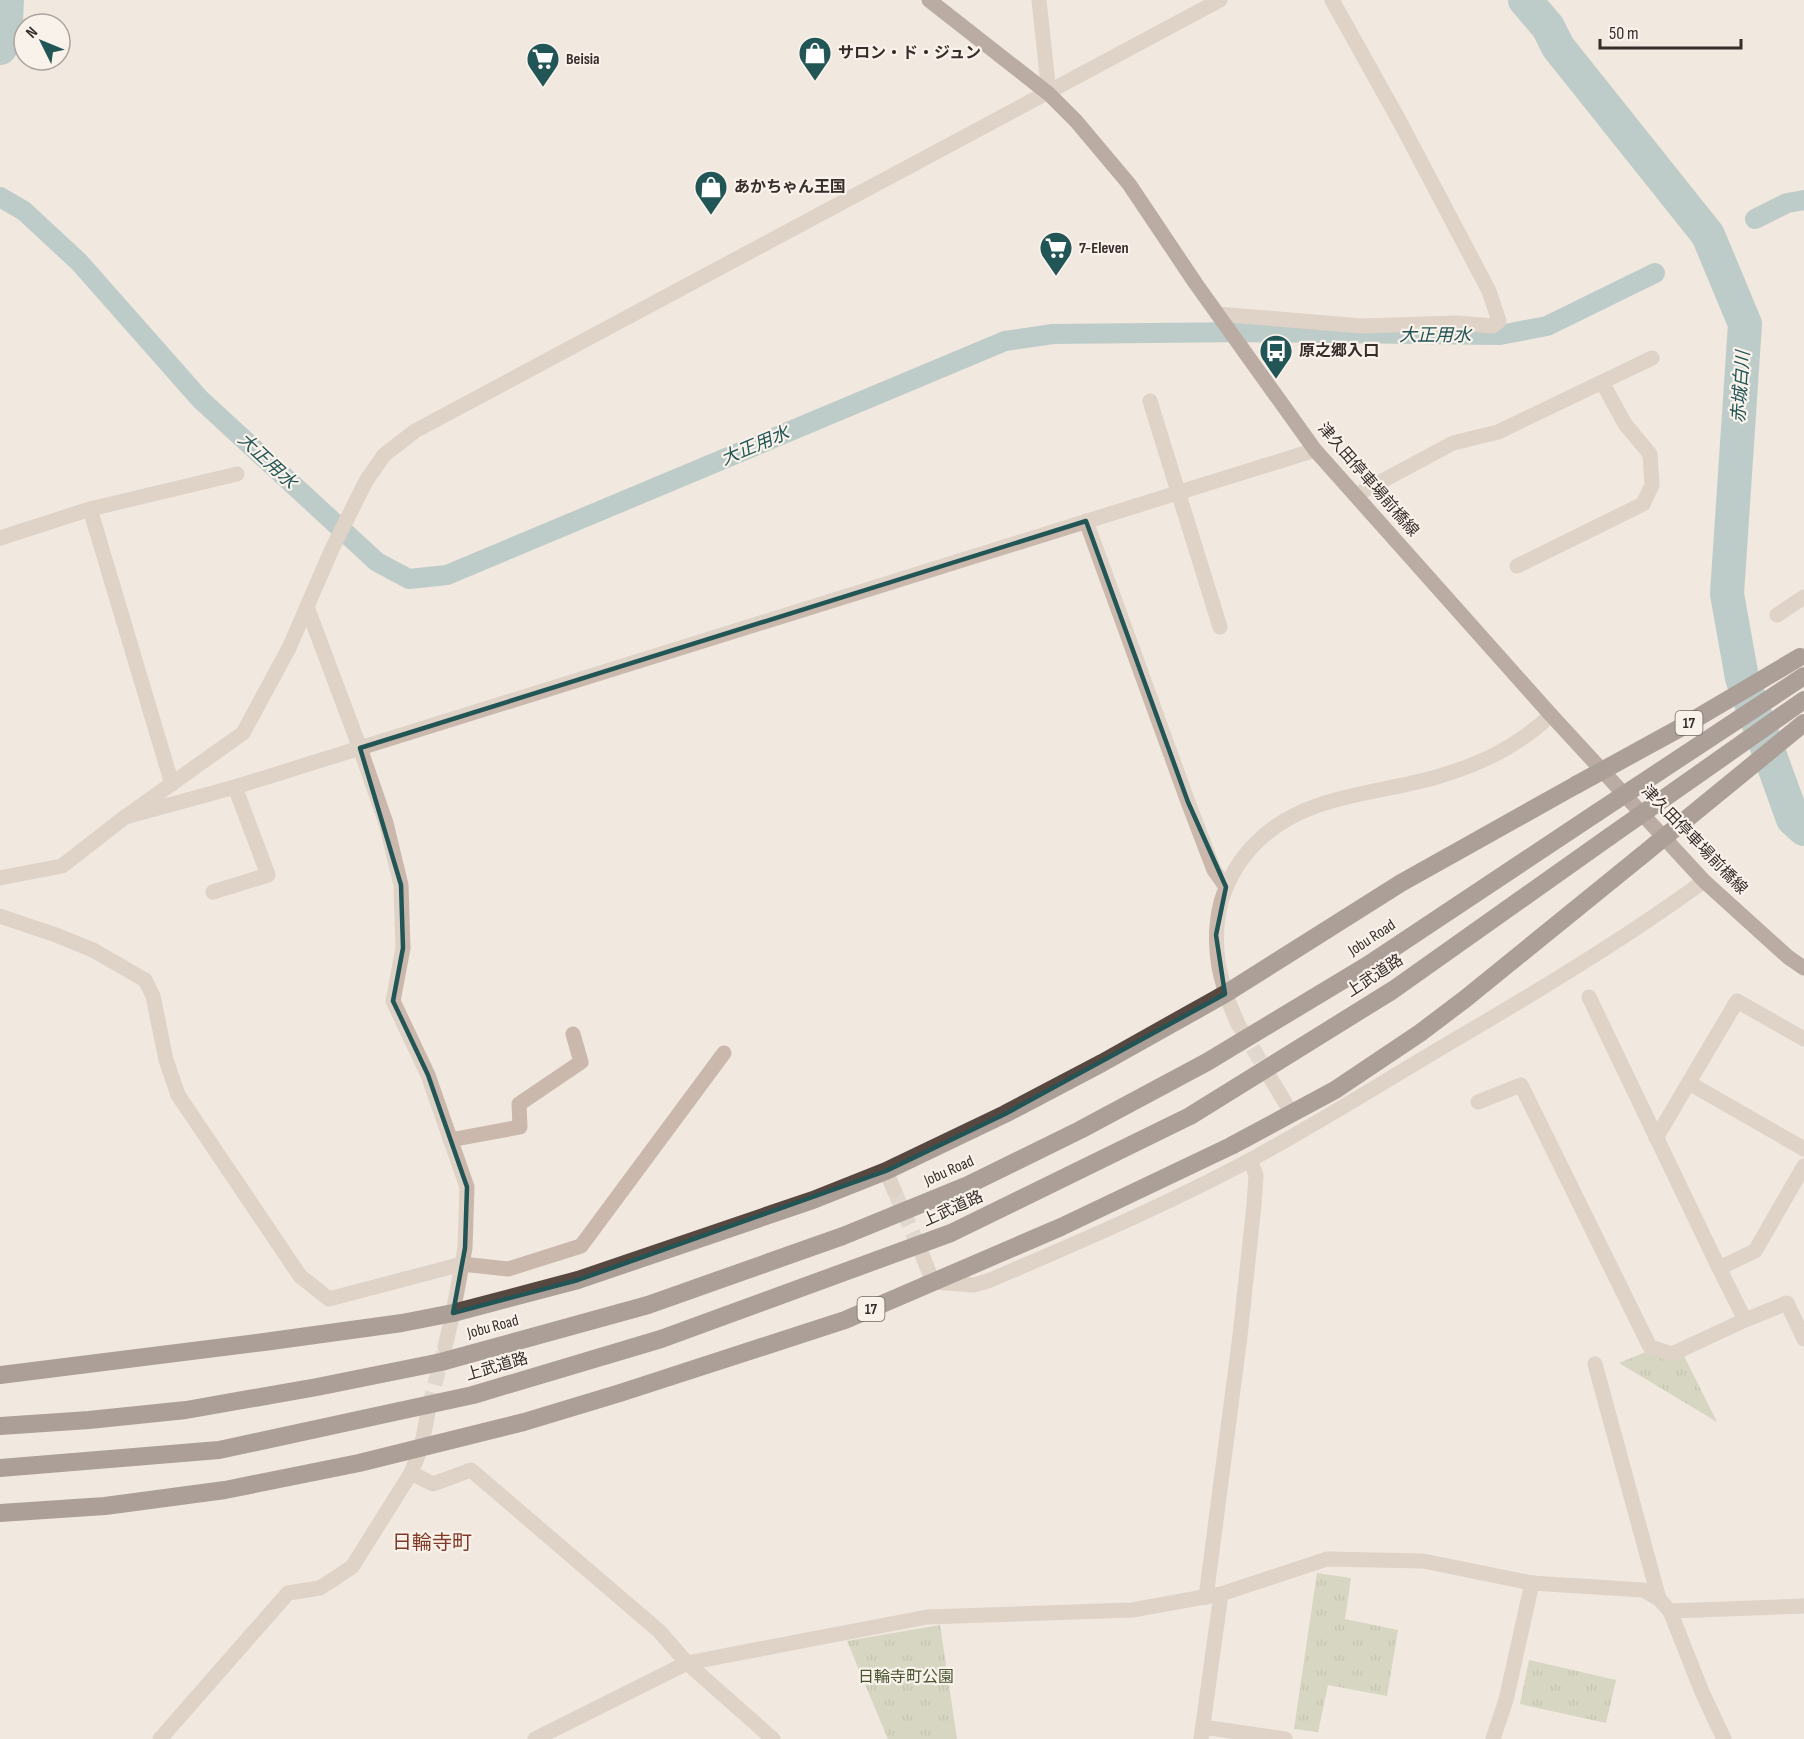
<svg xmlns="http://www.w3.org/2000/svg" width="1804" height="1739" font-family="'Sofia Sans Condensed','Noto Sans JP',sans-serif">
	<defs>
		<pattern id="park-tufts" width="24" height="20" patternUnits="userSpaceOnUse" patternTransform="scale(1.5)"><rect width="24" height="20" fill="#b6c09f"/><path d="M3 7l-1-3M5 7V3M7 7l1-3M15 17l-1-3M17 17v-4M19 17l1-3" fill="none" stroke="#959c82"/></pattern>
	</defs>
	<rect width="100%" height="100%" fill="#f1e8df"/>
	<g fill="url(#park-tufts)">
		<path d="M 1648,1351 L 1683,1354 L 1717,1422 L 1619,1363 Z"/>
		<path d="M 1317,1573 L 1351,1578 L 1345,1619 L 1398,1630 L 1387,1696 L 1328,1685 L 1318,1732 L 1294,1729 Z"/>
		<path d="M 940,1625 L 957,1739 L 888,1739 L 847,1641 Z"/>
		<path d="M 1529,1660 L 1616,1680 L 1606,1723 L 1520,1704 Z"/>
	</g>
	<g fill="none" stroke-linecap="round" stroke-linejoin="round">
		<g stroke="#7facad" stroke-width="20">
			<path d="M 0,197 L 24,211 L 79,262 L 200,399 L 377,562 L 409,579 L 447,575 L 1005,341 L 1053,334 L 1248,332 L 1500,335 L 1547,326 L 1655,273"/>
			<path d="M 1755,219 L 1787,203 L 1804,200"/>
		</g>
		<g stroke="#7facad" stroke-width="34">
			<path d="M 1525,0 L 1548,27 L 1558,47 L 1708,235 L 1745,324 L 1727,594 L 1742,678 L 1793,819 L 1804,829"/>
			<path d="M 0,48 L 5,41 L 7,0"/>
		</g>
		<g stroke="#ccc3bb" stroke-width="15" stroke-dasharray="15 8" stroke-linecap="butt">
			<path d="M 1241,1028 L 1268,1074"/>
			<path d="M 894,1190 L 921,1252"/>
			<path d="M 429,1407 L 443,1353"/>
		</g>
		<g stroke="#c9b8ab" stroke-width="15">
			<path d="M 1039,0 L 1049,94"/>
			<path d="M 1217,314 L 1362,326 L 1457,323 L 1493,326 L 1499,321 L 1489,291 L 1400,122 L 1332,0"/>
			<path d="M 1150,401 L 1220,627"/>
			<path d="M 1356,495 L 1453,443 L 1498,432 L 1652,358"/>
			<path d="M 90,509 L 172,784"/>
			<path d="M 1086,521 L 1188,802 L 1214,870 L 1226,887"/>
			<path d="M 0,538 L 90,509 L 237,474"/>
			<path d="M 1517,566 L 1643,504 L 1652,485 L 1650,454 L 1625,424 L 1602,382"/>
			<path d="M 307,607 L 360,748 L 386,823 L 401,885 L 403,948 L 393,1001 L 428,1075 L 467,1187 L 465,1248 L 453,1313 L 445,1347"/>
			<path d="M 1777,615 L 1804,597"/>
			<path d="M 125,817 L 243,733 L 289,648 L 332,549 L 366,481 L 384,455 L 415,431 L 1220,0"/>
			<path d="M 0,878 L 62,866 L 125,817 L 235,787 L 1315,450"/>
			<path d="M 213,892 L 268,875 L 235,787"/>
			<path d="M 0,916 L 56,935 L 93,950 L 145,980 L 153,996 L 166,1060 L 178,1095 L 300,1276 L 329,1299 L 462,1264 L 508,1269 L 581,1246 L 724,1053"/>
			<path d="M 1589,997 L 1719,1268 L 1755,1251 L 1804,1166"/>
			<path d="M 1239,1026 C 1220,986 1210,946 1221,902 C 1228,879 1238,861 1255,844 C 1304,793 1377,795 1440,776 C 1483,763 1518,746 1551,715"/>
			<path d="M 1268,1074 L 1292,1114"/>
			<path d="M 1689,1083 L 1804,1149"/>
			<path d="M 1478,1102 L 1521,1085 L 1650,1347 L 1672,1354 L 1745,1320"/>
			<path d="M 1656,1138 L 1737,1001 L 1804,1039"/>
			<path d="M 450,1140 L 520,1127 L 519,1104 L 581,1062 L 573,1034"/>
			<path d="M 886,1171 L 894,1190"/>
			<path d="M 921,1252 L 933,1282 L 974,1285 L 988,1281 C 1077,1243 1166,1205 1252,1159 C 1320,1122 1385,1081 1451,1042 C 1538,991 1623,940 1704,881"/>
			<path d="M 1719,1268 L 1745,1320 L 1787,1303 L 1804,1339"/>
			<path d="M 1595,1364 L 1659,1599"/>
			<path d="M 411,1473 L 433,1484 L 471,1470 L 659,1631 L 687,1663 L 773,1739"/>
			<path d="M 1206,1597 L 1240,1336 L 1254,1205 L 1256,1175 L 1250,1160"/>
			<path d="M 1670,1611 L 1702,1692 L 1724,1739"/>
			<path d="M 1203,1727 L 1285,1739"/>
			<path d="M 160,1739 L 288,1593 L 320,1588 L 352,1567 L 411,1473 L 421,1448 L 429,1407"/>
			<path d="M 535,1739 L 687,1663 L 927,1617 L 1132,1610 L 1221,1594 L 1327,1559 L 1423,1561 L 1532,1583 L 1643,1590 L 1659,1599 L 1670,1611 L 1804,1606"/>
			<path d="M 1201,1739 L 1221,1594"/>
			<path d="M 1493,1739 L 1506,1700 L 1532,1583"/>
		</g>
		<path stroke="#78645c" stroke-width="15" d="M 929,0 L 1049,94 L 1076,121 L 1129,184 L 1196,284 L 1315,450 L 1551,715 L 1704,881 L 1788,957 L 1804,968"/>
		<g stroke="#574741" stroke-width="18">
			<path d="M 0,1375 L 264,1342 L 402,1323 L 453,1313 L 578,1280 L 813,1200 L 886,1171 L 1005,1114 L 1102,1063 L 1225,994 L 1401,883 L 1576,785"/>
			<path d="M 0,1426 L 89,1420 L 186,1410 L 317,1387 L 441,1362 L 648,1305 L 843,1236 L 968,1185 L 1080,1130 L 1207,1062 L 1368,965 L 1598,812"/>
			<path d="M 0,1468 L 219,1450 L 473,1395 L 661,1339 L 951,1233 L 1190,1116 L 1393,990 L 1609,837"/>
			<path d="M 0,1513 L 105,1506 L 225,1490 L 359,1463 L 524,1422 L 620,1393 L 845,1320 L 1061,1227 L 1231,1146 L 1335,1090 L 1420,1033 L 1465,999 L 1640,857"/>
		</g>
		<g stroke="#574741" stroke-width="18">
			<path d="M 1576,785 L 1680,728 L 1800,657"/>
			<path d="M 1598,812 L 1804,676"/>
			<path d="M 1609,837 L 1804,700"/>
			<path d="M 1640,857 L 1804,723"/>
		</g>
	</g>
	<path d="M0 0H1804V1739H0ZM 1086,521 L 1188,802 L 1226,887 L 1216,935 L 1225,994 L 1005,1114 L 886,1171 L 578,1280 L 453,1313 L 465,1248 L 467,1187 L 428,1075 L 393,1001 L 403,948 L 401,885 L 360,748 Z" fill="#f1e8df" fill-opacity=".55" fill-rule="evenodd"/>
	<path fill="none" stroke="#225556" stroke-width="4.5" stroke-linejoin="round" d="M 1086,521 L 1188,802 L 1226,887 L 1216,935 L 1225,994 L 1005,1114 L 886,1171 L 578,1280 L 453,1313 L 465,1248 L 467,1187 L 428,1075 L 393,1001 L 403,948 L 401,885 L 360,748 Z"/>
	<defs>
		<g id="shop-pin" transform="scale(1.725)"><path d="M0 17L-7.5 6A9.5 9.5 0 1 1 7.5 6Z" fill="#225556" stroke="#f9f2eb"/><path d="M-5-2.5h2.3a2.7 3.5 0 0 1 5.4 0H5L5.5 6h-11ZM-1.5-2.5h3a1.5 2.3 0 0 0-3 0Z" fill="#fff"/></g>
		<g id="supermarket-pin" transform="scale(1.725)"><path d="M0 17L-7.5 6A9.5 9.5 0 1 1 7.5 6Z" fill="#225556" stroke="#f9f2eb"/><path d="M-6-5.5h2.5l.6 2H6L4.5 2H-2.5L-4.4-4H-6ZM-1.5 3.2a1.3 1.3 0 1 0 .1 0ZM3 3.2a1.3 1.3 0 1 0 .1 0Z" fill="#fff"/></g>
		<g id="bus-pin" transform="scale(1.725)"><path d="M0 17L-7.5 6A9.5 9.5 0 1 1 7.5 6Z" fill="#225556" stroke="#f9f2eb"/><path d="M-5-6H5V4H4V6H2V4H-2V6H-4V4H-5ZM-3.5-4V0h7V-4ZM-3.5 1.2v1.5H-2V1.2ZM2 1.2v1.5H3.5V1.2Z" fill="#fff"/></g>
	</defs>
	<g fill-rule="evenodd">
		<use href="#shop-pin" x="815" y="53"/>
		<use href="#supermarket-pin" x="543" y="59"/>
		<use href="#shop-pin" x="711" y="187"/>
		<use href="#supermarket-pin" x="1056" y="248"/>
		<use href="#bus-pin" x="1276" y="351"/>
	</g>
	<g text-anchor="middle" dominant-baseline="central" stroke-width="4.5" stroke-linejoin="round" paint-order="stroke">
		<g fill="#f9f2eb" stroke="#716864" stroke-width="1.5">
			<rect x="1675.5" y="711" width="27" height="24" rx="4.5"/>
			<rect x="857.5" y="1297" width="27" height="24" rx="4.5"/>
		</g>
		<g font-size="15" font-weight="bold" fill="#372d2a">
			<text x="1689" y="723">17</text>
			<text x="871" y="1309">17</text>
		</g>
		<g font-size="16" font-weight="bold" fill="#372d2a" stroke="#f9f2eb" text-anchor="start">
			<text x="838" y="53">サロン・ド・ジュン</text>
			<text x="566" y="59">Beisia</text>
			<text x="734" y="187">あかちゃん王国</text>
			<text x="1079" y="248">7-Eleven</text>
			<text x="1299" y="351">原之郷入口</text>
		</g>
		<g font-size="16" fill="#372d2a" stroke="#f9f2eb">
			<text transform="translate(1368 480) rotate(49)">津久田停車場前橋線</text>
			<text transform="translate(1694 840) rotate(46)">津久田停車場前橋線</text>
			<text transform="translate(1372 938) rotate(-33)">Jobu Road</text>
			<text transform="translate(1375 976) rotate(-33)">上武道路</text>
			<text transform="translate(949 1171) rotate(-24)">Jobu Road</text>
			<text transform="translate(953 1209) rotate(-24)">上武道路</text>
			<text transform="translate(493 1327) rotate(-15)">Jobu Road</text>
			<text transform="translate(497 1367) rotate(-16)">上武道路</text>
		</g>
		<g font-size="16" fill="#48542f" stroke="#f9f2eb">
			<text x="906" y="1677">日輪寺町公園</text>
		</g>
		<g font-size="18" font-style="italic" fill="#225556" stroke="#f9f2eb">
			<text x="1435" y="335">大正用水</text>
			<text transform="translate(1741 387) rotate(-86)">赤城白川</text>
			<text transform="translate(755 446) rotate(-23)">大正用水</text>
			<text transform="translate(267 461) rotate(43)">大正用水</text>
		</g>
		<g font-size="20" fill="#813a27" stroke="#f9f2eb">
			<text x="432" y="1543">日輪寺町</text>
		</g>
	</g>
	<g transform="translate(42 42) rotate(313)"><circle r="28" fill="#f9f2eb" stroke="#aba39e" stroke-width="1.5"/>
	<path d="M0-4.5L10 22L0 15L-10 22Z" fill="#225556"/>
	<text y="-9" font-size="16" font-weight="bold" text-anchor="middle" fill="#372d2a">N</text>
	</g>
	<path d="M1600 39v9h141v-9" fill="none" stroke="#372d2a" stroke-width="3"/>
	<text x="1609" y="39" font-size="18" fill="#372d2a" stroke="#f9f2eb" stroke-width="4.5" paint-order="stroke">50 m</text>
</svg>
